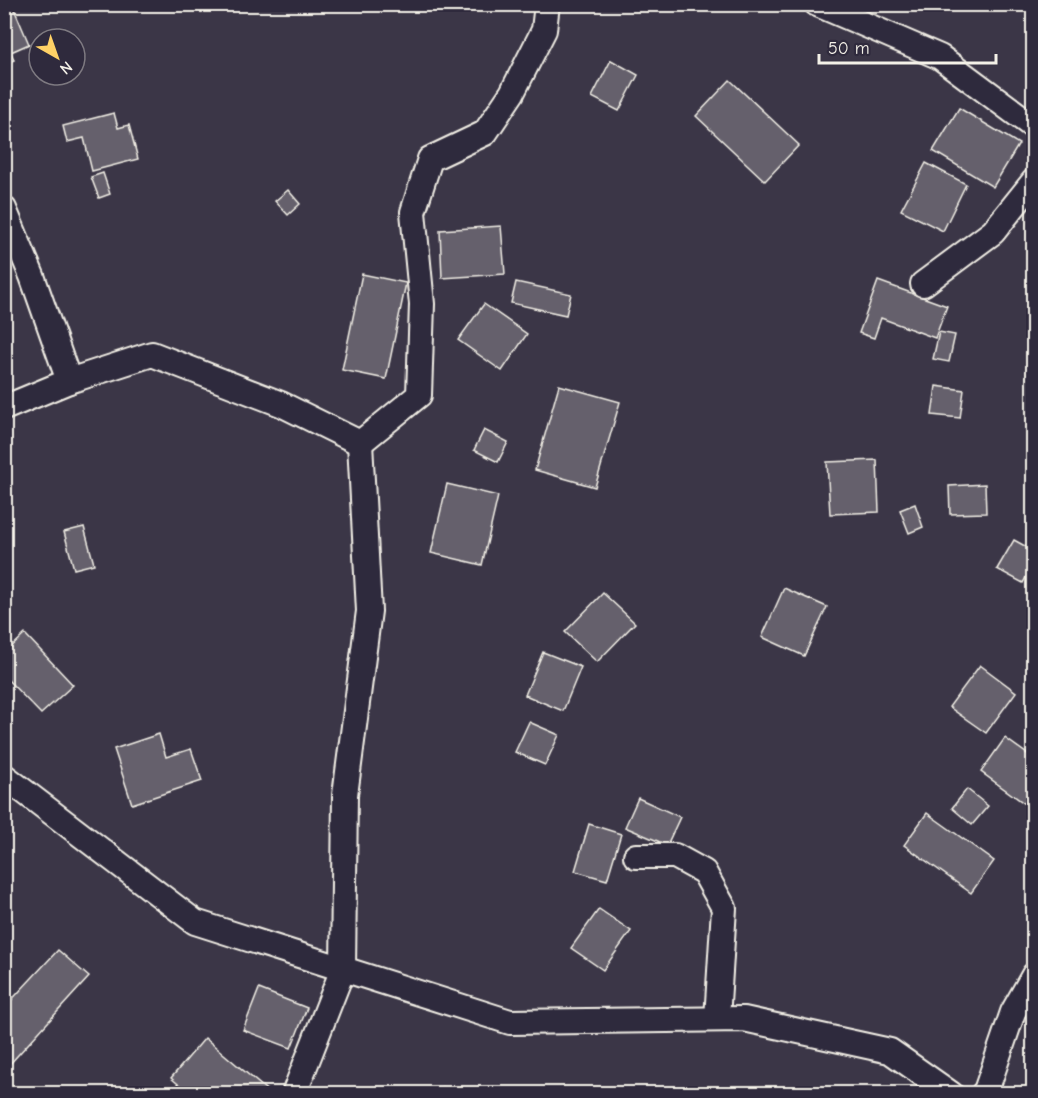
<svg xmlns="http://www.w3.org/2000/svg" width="1038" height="1098" font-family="'Comic Neue',sans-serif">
	<rect width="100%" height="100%" fill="#3b3647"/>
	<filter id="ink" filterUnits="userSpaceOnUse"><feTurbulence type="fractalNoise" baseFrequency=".0167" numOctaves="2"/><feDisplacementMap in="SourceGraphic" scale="12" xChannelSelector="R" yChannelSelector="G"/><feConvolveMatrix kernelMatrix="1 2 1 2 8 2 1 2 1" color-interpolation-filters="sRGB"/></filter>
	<g filter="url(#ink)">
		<g fill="#65616c" stroke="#f4f1e8" stroke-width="1.5">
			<path d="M 5,4 L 12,4 L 29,44 L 11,52 L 14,60 L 4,64 Z"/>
			<path d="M 611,60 L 638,75 L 619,111 L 592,97 Z"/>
			<path d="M 730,80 L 799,145 L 765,181 L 696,116 Z"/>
			<path d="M 959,108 L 1019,144 L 993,187 L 933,151 Z"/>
			<path d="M 114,113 L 118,128 L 129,125 L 138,159 L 92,171 L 84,138 L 67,142 L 63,126 Z"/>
			<path d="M 926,163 L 966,184 L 943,231 L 901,210 Z"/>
			<path d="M 103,173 L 110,194 L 99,198 L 91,177 Z"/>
			<path d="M 288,190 L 300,204 L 288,215 L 275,201 Z"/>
			<path d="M 501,226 L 505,274 L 442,278 L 440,230 Z"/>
			<path d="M 362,274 L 406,283 L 386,379 L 342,370 Z"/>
			<path d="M 878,281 L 947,306 L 935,338 L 881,318 L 874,338 L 859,333 Z"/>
			<path d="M 516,282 L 571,294 L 566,315 L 511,303 Z"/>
			<path d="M 484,304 L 527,334 L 502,371 L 458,340 Z"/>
			<path d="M 939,332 L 955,335 L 949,362 L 933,359 Z"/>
			<path d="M 559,385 L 620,402 L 595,487 L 535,470 Z"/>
			<path d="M 936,386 L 964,390 L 960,418 L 932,415 Z"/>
			<path d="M 484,430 L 508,442 L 498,462 L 474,450 Z"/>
			<path d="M 877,460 L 879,512 L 830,514 L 827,462 Z"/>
			<path d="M 447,484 L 498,496 L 482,565 L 431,553 Z"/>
			<path d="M 985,484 L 986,513 L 950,514 L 949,486 Z"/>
			<path d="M 915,504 L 923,527 L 909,533 L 900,510 Z"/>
			<path d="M 84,527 L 94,564 L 74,569 L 64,532 Z"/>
			<path d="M 1014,540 L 1034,551 L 1034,564 L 1023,583 L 997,569 Z"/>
			<path d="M 784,588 L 827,607 L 804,656 L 762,637 Z"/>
			<path d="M 603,593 L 635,623 L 597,662 L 565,632 Z"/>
			<path d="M 25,634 L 73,685 L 41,714 L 4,676 L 4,654 Z"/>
			<path d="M 543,652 L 581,667 L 563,711 L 525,695 Z"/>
			<path d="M 980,665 L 1016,692 L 986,733 L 949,707 Z"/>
			<path d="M 529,722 L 559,735 L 545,765 L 515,752 Z"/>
			<path d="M 159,734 L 166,757 L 191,749 L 202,781 L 132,804 L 114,749 Z"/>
			<path d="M 1005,738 L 1034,759 L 1034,799 L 1028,806 L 981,772 Z"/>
			<path d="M 967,789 L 988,806 L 972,825 L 952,808 Z"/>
			<path d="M 638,798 L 680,817 L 667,845 L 625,827 Z"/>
			<path d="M 927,813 L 994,861 L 971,893 L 904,845 Z"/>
			<path d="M 589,824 L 621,834 L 607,880 L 575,871 Z"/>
			<path d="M 599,909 L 631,931 L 603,970 L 571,948 Z"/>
			<path d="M 58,950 L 89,977 L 8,1066 L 4,1063 L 4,1008 Z"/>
			<path d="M 259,989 L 307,1008 L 291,1048 L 243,1030 Z"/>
			<path d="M 205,1038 L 270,1093 L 270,1094 L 190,1094 L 171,1078 Z"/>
			<path d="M 442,1087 L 470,1094 L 440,1094 Z"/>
		</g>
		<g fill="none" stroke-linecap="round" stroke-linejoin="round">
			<g stroke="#f4f1e8" stroke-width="28">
				<g id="minor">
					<path d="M 817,4 L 940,57 L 1034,127"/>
					<path d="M 4,209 L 32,276 L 69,381"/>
					<path d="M 923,284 L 993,232 L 1034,181"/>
					<path d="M 4,408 L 69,381 L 152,354 L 281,404 L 360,443 L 419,395 L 422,304 L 413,212 L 430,159 L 485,133 L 512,93 L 544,30 L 547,4"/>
					<path d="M 4,776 L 195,922 L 510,1022 L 744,1019 L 890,1051 L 951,1094"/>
					<path d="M 636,856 L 675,856 L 704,872 L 724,908 L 717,1019"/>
					<path d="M 294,1094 L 343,969 L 345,795 L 369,611 L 360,443"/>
					<path d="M 983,1094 L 986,1091 L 1013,1012 L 1034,975"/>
				</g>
			</g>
			<use href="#minor" stroke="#2f2a3d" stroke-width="24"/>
		</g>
	</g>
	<rect width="1038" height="1098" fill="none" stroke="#2f2a3d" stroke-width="24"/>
	<rect x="12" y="12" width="1014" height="1074" fill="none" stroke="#f4f1e8" stroke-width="2" filter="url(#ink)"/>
	<g transform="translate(57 57) rotate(140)"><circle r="28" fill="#2f2a3d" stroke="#7e7a81" stroke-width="1.5"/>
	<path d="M0-4.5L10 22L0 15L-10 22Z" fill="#ffd166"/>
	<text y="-9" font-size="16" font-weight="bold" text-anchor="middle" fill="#f4f1e8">N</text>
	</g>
	<path d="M819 54v9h177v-9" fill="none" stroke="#f4f1e8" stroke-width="3"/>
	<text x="828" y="54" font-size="18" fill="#f4f1e8" stroke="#2f2a3d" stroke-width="4.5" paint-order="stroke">50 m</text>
</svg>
